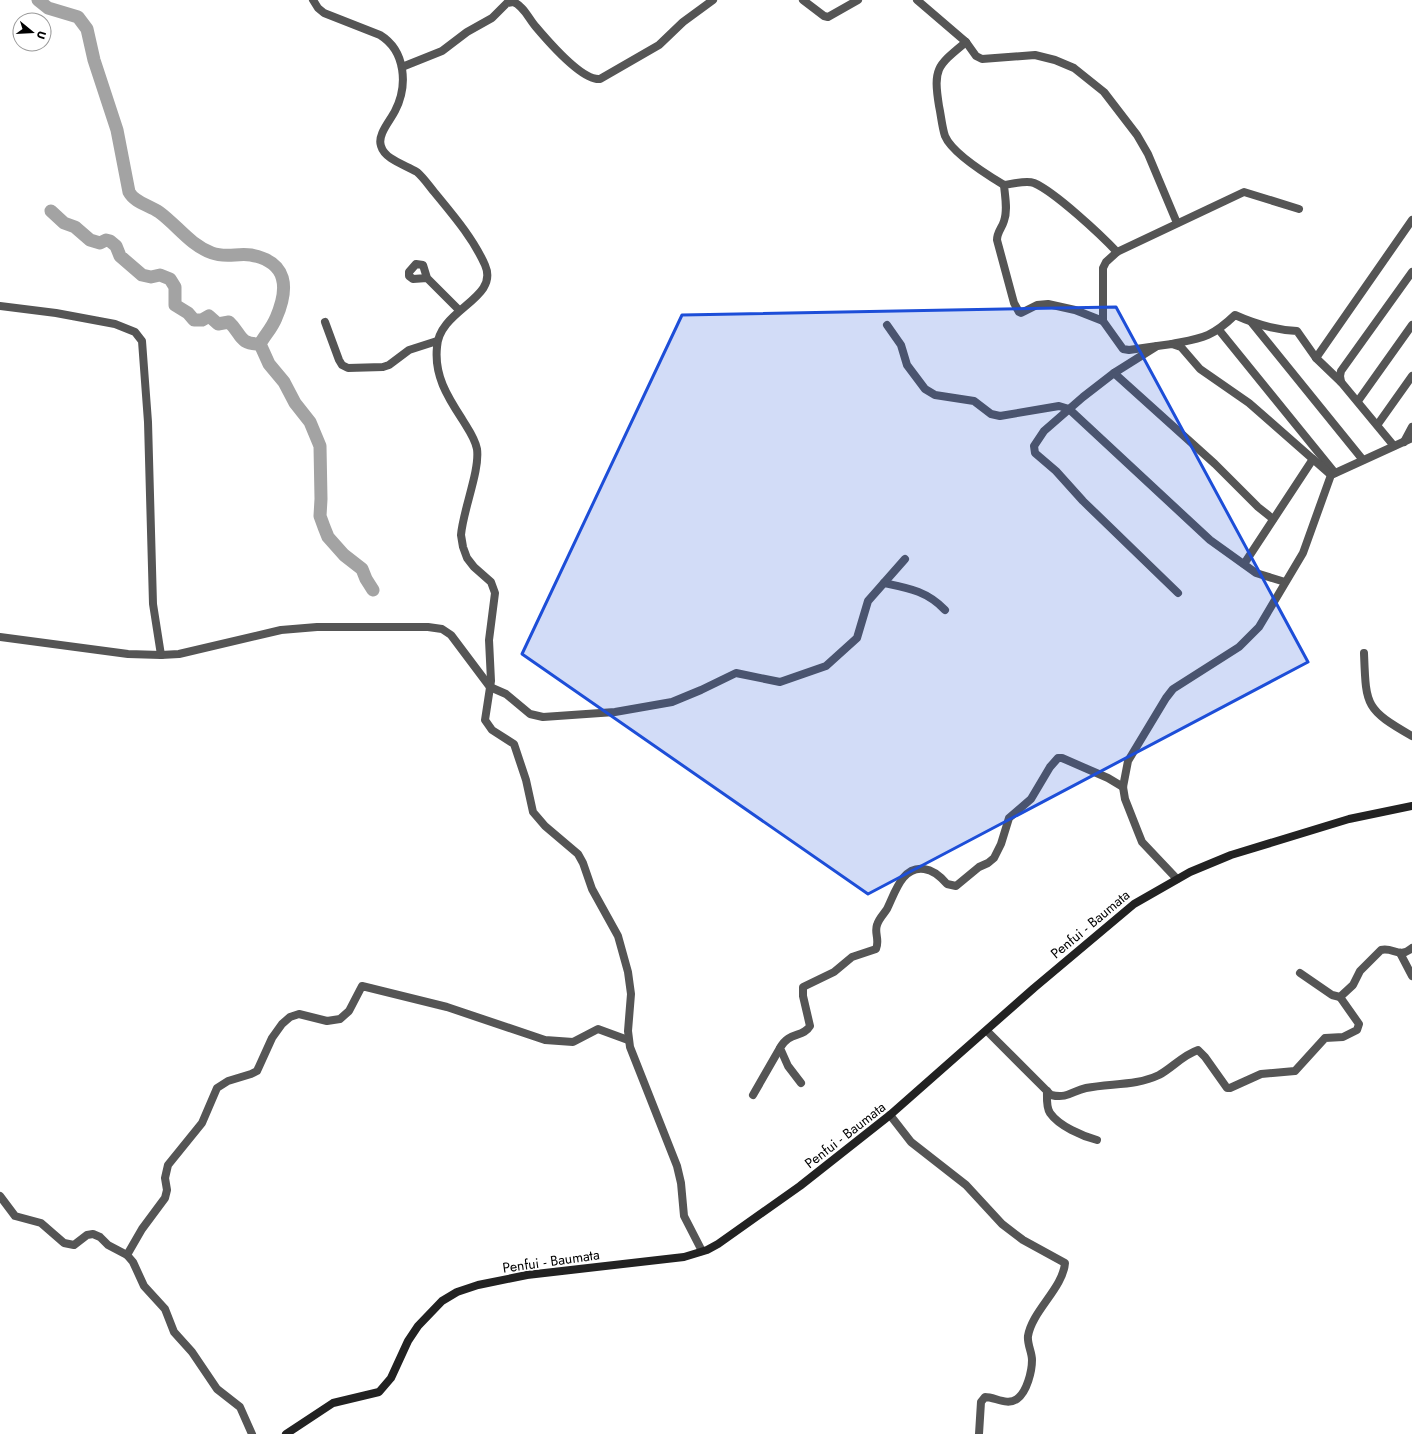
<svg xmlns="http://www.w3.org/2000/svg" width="1412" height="1434" font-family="Jost,sans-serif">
	<rect width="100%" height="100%" fill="#fff"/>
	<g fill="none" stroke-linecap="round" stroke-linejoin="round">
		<g stroke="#a3a3a3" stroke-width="13">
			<path d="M 38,0 L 48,8 L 78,17 L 87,29 L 94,60 L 117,130 L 129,192 C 135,203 149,205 159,212 C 177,225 190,245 212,253 C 225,258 238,253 251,255 C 288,262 289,288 276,318 C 272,328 265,335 260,344 L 269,364 L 284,382 L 295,403 L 310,422 L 320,446 L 321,499 L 320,516 L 324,527 L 328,537 L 344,555 L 362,569 L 366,579 L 373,590"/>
			<path d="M 51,211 L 64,223 L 75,227 L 90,240 L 100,243 L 106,240 L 110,241 L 116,246 L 120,256 L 142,275 L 151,277 L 160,275 L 170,279 L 175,287 L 175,305 L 188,313 L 194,320 L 202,320 L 209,316 L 218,324 L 229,322 C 242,334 238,344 260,344"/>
		</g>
		<g stroke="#555" stroke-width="8">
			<path d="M 313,0 L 318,8 L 324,13 L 380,35 C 406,51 408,86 395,111 C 390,121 377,135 381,146 C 385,160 406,165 417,172 C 424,178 429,186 435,193 C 453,215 473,238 485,265 C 500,299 439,309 437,347 C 434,375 447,396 462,419 C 468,429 475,438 477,449 C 480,471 463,510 461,535 L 463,547 L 467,558 L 474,567 L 491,582 L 495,593 L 489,640 L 491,681 L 485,720 L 492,730 L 514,744 L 526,780 L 533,812 L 545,826 L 578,854 L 583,863 L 592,889 L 618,936 L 628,972 L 631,994 L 628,1031 L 630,1047 L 677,1166 L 681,1183 L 684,1216 L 702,1251"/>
			<path d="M 803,0 L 824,16 L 828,17 L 858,0"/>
			<path d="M 917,0 L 966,42 C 937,66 933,68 939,106 C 941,115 942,127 945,136 C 952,153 989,176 1004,185"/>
			<path d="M 966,42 L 976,56 L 982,59 L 1035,55 L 1055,60 L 1074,68 L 1104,92 L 1137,135 L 1148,154 L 1177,223"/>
			<path d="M 402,67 L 442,51 L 467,32 L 492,18 L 507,3 L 513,2 C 523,5 529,19 536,27 C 547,40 582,81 600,79 L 659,45 L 683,22 L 713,0"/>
			<path d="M 427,278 L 413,279 L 409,276 L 409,272 L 416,264 L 423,265 L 427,278 L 459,310"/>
			<path d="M 0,306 L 56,313 L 115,324 L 135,332 L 142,341 L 148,422 L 153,604 L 161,655"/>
			<path d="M 1103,321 L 1103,268 L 1106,262 L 1117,252"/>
			<path d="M 325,322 L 339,360 L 342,365 L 348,368 L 383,367 L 389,365 L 409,350 L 437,341"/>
			<path d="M 1252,323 L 1363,460"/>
			<path d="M 887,325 L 901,345 L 907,365 L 925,389 L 935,395 L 974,401 L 991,414 L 1000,416 L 1059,406 L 1069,409 L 1210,540 L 1256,573 L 1285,582"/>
			<path d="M 1219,330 L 1335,473"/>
			<path d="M 1172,344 C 1202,338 1211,338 1235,315 C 1255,324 1275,330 1297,331 L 1316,358"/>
			<path d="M 1157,346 L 1129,350 L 1123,349 L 1103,321 L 1075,310 L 1048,304 L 1037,305 L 1021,313 L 1019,312 L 1014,303 L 997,240 C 997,232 1002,228 1004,221 C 1008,210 1005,197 1004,185 C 1012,184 1026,180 1034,183 C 1055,192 1101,235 1117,252 L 1244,192 L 1299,209"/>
			<path d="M 1114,373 L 1215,464 L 1258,507 L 1273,519"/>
			<path d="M 1341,382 L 1316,358 L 1412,220"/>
			<path d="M 1358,401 L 1412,325"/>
			<path d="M 1378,424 L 1412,376"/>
			<path d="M 1404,442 L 1412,427"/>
			<path d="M 1394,446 L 1341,382 L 1340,376 L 1341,371 L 1412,272"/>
			<path d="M 1244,564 L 1313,459"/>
			<path d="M 884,583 C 908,588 927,591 945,610"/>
			<path d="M 1178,593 L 1083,501 L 1056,471 L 1035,453 L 1034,446 L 1044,431 L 1083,397 L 1114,373 L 1157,346 L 1172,344 L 1181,347 L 1200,369 L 1249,403 L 1331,475"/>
			<path d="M 0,637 L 128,654 L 161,655 L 179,654 L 281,630 L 317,627 L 428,627 L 442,629 L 451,635 L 490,687 L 506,694 L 530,714 L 543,717 L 615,712 L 672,702 L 701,690 L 736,673 L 780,682 L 826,666 L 857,638 L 868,601 L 905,559"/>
			<path d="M 1364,653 C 1366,706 1365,709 1412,736"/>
			<path d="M 1177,879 L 1142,842 L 1138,832 L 1125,799 L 1123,787 L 1128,761 L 1166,698 L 1173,689 L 1239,647 L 1259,627 L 1303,553 L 1331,475 L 1412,438"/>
			<path d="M 1400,953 L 1412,976"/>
			<path d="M 1300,973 L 1332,995 L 1340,997 L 1353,985 L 1360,971 L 1381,950 C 1394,947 1399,959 1412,948"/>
			<path d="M 987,1031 L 1051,1095 C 1068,1099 1072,1091 1086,1088 C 1110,1083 1136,1086 1159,1075 C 1172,1068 1183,1055 1198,1050 L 1205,1057 L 1227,1088 L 1230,1088 L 1261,1074 L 1295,1071 L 1325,1038 L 1343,1037 L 1357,1030 L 1359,1024 L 1340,997"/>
			<path d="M 801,1083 L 788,1066 L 780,1048 C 789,1031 803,1038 810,1026 L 803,996 L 803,987 L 834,972 L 852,957 L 876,949 C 880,940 874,933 877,925 C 879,918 884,914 887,909 C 895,893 902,866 924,869 C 934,870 941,877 947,884 L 956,886 L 979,867 L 988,863 L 994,858 L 1001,844 L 1009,818 L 1031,799 L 1050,767 L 1058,758 L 1062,758 L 1108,778 L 1123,787"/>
			<path d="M 1047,1091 C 1047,1097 1046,1107 1050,1113 C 1059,1126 1082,1136 1097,1140"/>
			<path d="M 753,1095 L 780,1048"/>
			<path d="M 890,1115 L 911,1142 L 966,1185 L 1002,1224 L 1023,1240 L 1065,1263 C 1063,1288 1032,1311 1028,1336 C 1027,1344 1032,1352 1032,1360 C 1032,1371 1027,1392 1017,1399 C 1007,1406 995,1397 985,1397 L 981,1402 L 979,1434"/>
			<path d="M 0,1196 L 15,1216 L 41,1223 L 64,1243 L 74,1245 L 87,1235 L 93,1234 L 100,1237 L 108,1245 L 127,1255"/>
			<path d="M 252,1434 L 240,1407 L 217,1389 L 192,1352 L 174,1332 L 165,1309 L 144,1286 L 133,1262 L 127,1255 L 142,1229 L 165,1198 L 167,1190 L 165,1178 L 168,1165 L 202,1123 L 217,1088 L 228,1081 L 251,1074 L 257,1071 L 272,1038 L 282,1024 L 290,1017 L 299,1014 L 327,1021 L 340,1019 L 349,1011 L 362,986 L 447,1007 L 545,1040 L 573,1042 L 598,1029 L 628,1040"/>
		</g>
		<path stroke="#222" stroke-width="8" d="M 286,1434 L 333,1403 L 379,1392 L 391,1378 L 408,1341 L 418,1326 L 442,1301 L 457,1292 L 478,1285 L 527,1275 L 684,1257 L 707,1250 L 718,1244 L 800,1186 L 890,1115 L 1034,988 L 1134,904 L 1190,872 L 1231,855 L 1349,819 L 1412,806"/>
	</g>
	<path fill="#1d4ed8" fill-opacity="0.2" stroke="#1d4ed8" stroke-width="3" stroke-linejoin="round" d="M 1116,307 L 1308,662 L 868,894 L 522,654 L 682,315 Z"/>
	<g text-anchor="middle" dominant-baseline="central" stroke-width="3" stroke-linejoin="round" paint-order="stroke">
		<g font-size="14" fill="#000" stroke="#fff">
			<text transform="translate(1090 924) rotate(-40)">Penfui - Baumata</text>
			<text transform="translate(845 1135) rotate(-38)">Penfui - Baumata</text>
			<text transform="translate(551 1261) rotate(-8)">Penfui - Baumata</text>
		</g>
	</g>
	<g transform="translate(32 32) rotate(108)"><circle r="19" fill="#ffffff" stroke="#999999"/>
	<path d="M0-3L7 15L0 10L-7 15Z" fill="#000000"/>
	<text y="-6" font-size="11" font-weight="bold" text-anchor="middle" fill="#000000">U</text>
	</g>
</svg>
